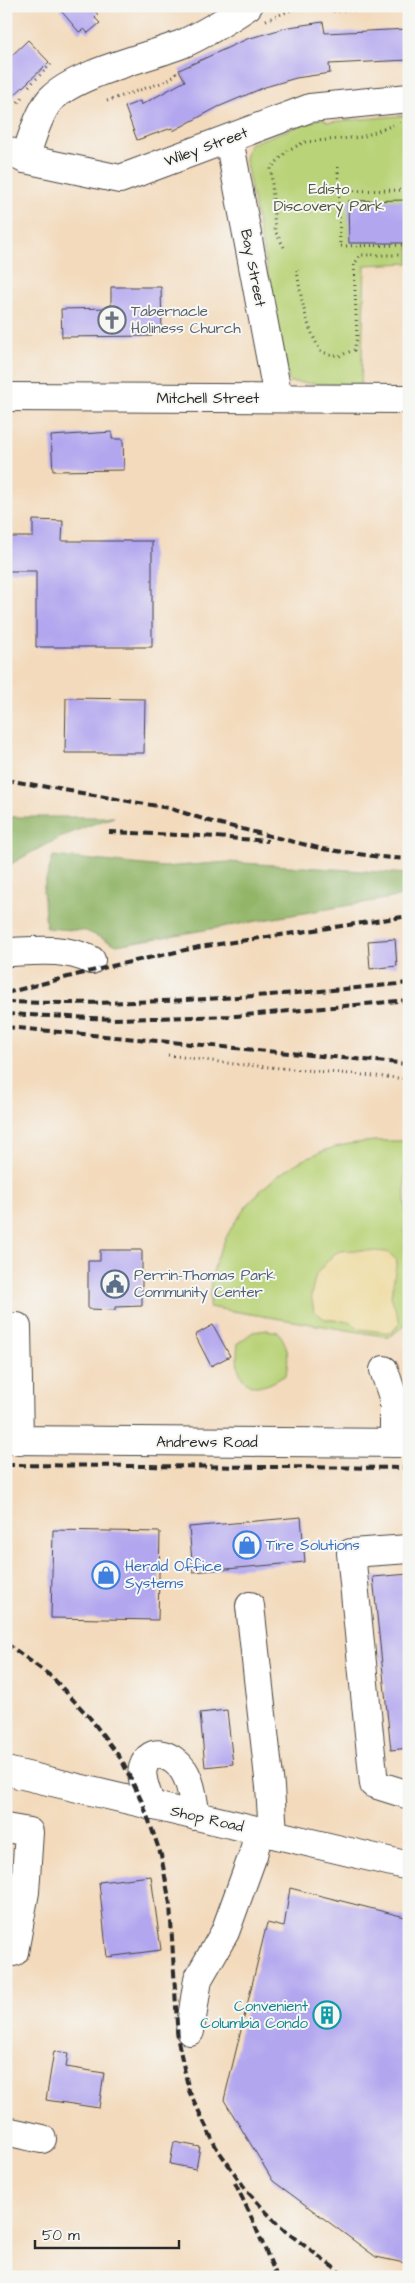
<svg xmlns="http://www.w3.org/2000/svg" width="415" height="2283" font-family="'Architects Daughter',sans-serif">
	<rect width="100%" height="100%" fill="#f6f6f2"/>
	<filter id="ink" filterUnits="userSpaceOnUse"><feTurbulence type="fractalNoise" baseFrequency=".02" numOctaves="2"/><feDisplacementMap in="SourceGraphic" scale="10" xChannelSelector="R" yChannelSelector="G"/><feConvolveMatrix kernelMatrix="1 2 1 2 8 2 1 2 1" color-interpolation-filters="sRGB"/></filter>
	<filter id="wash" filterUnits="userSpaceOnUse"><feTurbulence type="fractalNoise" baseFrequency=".0096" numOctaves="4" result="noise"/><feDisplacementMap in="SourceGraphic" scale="20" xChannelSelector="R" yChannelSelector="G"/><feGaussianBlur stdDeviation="1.12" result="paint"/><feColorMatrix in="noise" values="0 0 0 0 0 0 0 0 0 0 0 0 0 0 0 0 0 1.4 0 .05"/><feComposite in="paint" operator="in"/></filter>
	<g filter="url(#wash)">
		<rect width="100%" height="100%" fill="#f3dabc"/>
		<g fill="#b9d378" stroke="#727f52">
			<path d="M 409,115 L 409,263 L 365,265 L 361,386 L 289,382 L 245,158 L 249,144 L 322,118 L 328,122 Z"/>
			<path d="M 375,1141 L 405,1141 L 405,1325 L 389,1337 L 209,1307 C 210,1297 210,1286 212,1276 C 226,1213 281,1158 344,1145 C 354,1143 365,1142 375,1141 Z"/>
			<path d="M 267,1330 L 278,1332 C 289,1346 289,1357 286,1375 C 278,1379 266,1388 256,1386 C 236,1384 236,1358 238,1343 L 253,1332 Z"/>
		</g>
		<g fill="#92b568" stroke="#5e704a">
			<path d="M 6,817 L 114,817 C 73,830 43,845 6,867 Z"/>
			<path d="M 53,856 L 164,867 L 228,862 L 409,874 L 409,895 L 117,945 L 86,931 L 46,928 L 43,890 Z"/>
		</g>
		<path fill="#eeda9e" stroke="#8c8264" d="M 356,1250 L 387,1252 L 397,1260 L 391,1296 L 400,1323 L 391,1333 L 359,1329 L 352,1322 L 325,1319 L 314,1311 L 311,1295 L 316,1274 L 334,1254 L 340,1251 Z"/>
		<g id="blocks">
			<g fill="#b2a6ef">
				<path d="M 57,6 L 91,6 L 98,15 L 95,18 L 100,23 L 88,33 L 84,29 L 79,32 Z"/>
				<path d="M 323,22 L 325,33 L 409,29 L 409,60 L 329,64 L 330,73 L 296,78 L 265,87 L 218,107 L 173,131 L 172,128 L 137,140 L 125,107 L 140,101 L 141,105 L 185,81 L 179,70 L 247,39 L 289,27 Z"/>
				<path d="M 28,40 L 49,62 L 6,103 L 6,61 Z"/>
				<path d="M 409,200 L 409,243 L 349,243 L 348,201 Z"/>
				<path d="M 111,287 L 161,287 L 162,332 L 152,332 L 152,336 L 62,337 L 61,309 L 111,308 Z"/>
				<path d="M 112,432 L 112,439 L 123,439 L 124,470 L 53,471 L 51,436 Z"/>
				<path d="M 33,520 L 63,521 L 62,541 L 152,541 L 152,647 L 36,647 L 36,571 L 6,571 L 6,537 L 33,537 Z"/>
				<path d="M 66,698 L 145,699 L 144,753 L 65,753 Z"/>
				<path d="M 395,939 L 397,966 L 370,969 L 368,941 Z"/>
				<path d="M 100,1250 L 142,1250 L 142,1306 L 115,1307 L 115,1310 L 88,1309 L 88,1261 L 100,1261 Z"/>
				<path d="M 213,1325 L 230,1356 L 211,1366 L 195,1335 Z"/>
				<path d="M 301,1517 L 305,1562 L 193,1572 L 189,1527 Z"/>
				<path d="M 53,1530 L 160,1532 L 158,1620 L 51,1618 Z"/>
				<path d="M 409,1574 L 409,1748 L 391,1750 L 373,1577 Z"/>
				<path d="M 227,1710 L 233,1764 L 205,1767 L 200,1713 Z"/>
				<path d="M 151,1876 L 161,1950 L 107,1957 L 99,1882 Z"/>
				<path d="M 290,1888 L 409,1918 L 409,2264 L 376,2257 L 273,2181 L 224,2100 L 267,1923 L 284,1927 Z"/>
				<path d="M 54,2051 L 68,2053 L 66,2067 L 104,2073 L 99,2108 L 46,2100 Z"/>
				<path d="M 174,2142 L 200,2147 L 196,2169 L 170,2164 Z"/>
			</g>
		</g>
	</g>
	<g filter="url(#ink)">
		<use href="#blocks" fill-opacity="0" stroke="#494541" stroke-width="1"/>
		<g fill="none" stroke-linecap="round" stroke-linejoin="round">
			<g stroke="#494541" stroke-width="30">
				<g id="minor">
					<path d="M 229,139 L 278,398"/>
					<path d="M 6,150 L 25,159 L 120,179 L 310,108 L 409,98"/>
					<path d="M 25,159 C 30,142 39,113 50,100 C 76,73 146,58 182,44 C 205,34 227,20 248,6"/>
					<path d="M 6,397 L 409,399"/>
					<path d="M 6,952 C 36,951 64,947 91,960"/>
					<path d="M 17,1327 L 19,1441"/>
					<path d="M 384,1370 L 394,1400 L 394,1443"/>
					<path d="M 6,1440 L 409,1443"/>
					<path d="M 409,1549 L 351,1553 L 374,1784 L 409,1795"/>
					<path d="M 250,1606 L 270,1787 L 273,1834"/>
					<path d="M 6,1771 L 409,1866"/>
					<path d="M 151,1806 C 148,1795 140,1779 143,1768 C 150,1744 174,1756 184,1771 C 192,1784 193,1801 196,1816"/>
					<path d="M 6,1828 L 29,1832 L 25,1892 L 14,1952 L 6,1951"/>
					<path d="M 190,2031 L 198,1979 L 225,1932 L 253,1855 L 259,1831"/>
					<path d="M 6,2131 L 42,2139"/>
				</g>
			</g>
			<g stroke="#494541" stroke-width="3" stroke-dasharray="1 4" stroke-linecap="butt">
				<path d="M 331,6 L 334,11 L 409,9"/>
				<path d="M 266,20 L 302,6"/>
				<path d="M 29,86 L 53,62"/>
				<path d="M 107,101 L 167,81 L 176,74 L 175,71"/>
				<path d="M 18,102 L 23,96"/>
				<path d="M 399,124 L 409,124"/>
				<path d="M 338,167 L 340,246 L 409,245"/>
				<path d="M 339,191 L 409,190"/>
				<path d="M 284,247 L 275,231 L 271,168 L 288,150 L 305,142 L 362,137 L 393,125"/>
				<path d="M 297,270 C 301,300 306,326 321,352 L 339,356 L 354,350 L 357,338 L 354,265 L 360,255 L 409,255"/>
				<path d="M 168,1055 L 234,1064 L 409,1079"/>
			</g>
			<use href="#minor" stroke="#fff" stroke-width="28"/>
			<g stroke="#2b2b2b" stroke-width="4" stroke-dasharray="8 4" stroke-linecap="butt">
				<path d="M 6,780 L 169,808 L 209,821 L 323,849 L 380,857 L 409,859"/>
				<path d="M 109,832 L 202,836 L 268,841"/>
				<path d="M 6,993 L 107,967 L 199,947 L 409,916"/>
				<path d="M 6,1002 C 142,1006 274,996 409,983"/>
				<path d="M 6,1014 L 113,1019 L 236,1016 L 409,1000"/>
				<path d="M 6,1027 L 409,1064"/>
				<path d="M 6,1465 L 409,1468"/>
				<path d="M 6,1643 L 52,1677 L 90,1718 L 121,1759 L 143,1804 L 161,1855 L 170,1904 L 178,2041 L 189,2091 L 216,2147 L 247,2191 L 280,2227 L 346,2277"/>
				<path d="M 235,2183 L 249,2212 L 277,2277"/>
			</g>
		</g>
	</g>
	<defs>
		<g id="church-ring" transform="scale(1.4375)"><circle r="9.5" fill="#f6f6f2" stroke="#6b7280" stroke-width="1.5"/><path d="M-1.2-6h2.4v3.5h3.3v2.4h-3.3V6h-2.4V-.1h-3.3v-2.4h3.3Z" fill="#6b7280"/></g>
		<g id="civic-ring" transform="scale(1.4375)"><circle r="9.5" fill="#f6f6f2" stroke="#5c6f8a" stroke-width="1.5"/><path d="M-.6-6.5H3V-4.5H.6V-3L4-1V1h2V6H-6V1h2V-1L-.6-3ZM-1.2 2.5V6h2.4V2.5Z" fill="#5c6f8a"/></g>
		<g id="shop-ring" transform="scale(1.4375)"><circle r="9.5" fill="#f6f6f2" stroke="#3f7fe0" stroke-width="1.5"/><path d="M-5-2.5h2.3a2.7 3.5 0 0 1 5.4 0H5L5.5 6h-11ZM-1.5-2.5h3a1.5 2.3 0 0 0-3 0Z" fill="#3f7fe0"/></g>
		<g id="building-ring" transform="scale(1.4375)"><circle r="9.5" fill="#f6f6f2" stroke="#0f9aa8" stroke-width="1.5"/><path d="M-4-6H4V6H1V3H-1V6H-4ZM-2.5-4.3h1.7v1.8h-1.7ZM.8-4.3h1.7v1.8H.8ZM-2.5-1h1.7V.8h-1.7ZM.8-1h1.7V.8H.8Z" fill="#0f9aa8"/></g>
	</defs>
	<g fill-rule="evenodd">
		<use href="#church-ring" x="112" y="320"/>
		<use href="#civic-ring" x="115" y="1284"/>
		<use href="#shop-ring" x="247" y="1545"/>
		<use href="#shop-ring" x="106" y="1575"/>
		<use href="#building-ring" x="327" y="2015"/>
	</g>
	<g text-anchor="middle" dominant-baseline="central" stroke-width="4" stroke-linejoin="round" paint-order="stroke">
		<g font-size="15" fill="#2b2b2b" stroke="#f6f6f2">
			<text transform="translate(206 147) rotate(-20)">Wiley Street</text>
			<text transform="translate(253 268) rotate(79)">Bay Street</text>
			<text x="208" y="398">Mitchell Street</text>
			<text x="207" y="1442">Andrews Road</text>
			<text transform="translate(207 1819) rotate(13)">Shop Road</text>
		</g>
		<g font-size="15" fill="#4e553e" stroke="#f6f6f2">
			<text x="329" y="189">Edisto<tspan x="329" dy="17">Discovery Park</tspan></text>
		</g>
		<g font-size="15" fill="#5b616d" stroke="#f6f6f2" text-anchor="start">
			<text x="131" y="311">Tabernacle<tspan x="131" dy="17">Holiness Church</tspan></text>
		</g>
		<g font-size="15" fill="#4e5e75" stroke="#f6f6f2" text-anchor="start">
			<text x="134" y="1275">Perrin-Thomas Park<tspan x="134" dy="17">Community Center</tspan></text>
		</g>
		<g font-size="15" fill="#366cbe" stroke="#f6f6f2" text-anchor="start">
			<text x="266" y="1545">Tire Solutions</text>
			<text x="125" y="1566">Herald Office<tspan x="125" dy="17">Systems</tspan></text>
		</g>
		<g font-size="15" fill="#0d838f" stroke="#f6f6f2" text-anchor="end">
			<text x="308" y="2006">Convenient<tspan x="308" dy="17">Columbia Condo</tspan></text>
		</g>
	</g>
	<rect width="415" height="2283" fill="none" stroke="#f6f6f2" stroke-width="25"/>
	<path d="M35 2240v8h144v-8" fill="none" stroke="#2b2b2b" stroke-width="2.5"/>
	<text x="42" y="2240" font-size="15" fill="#2b2b2b" stroke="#f6f6f2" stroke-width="4" paint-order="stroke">50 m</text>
</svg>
